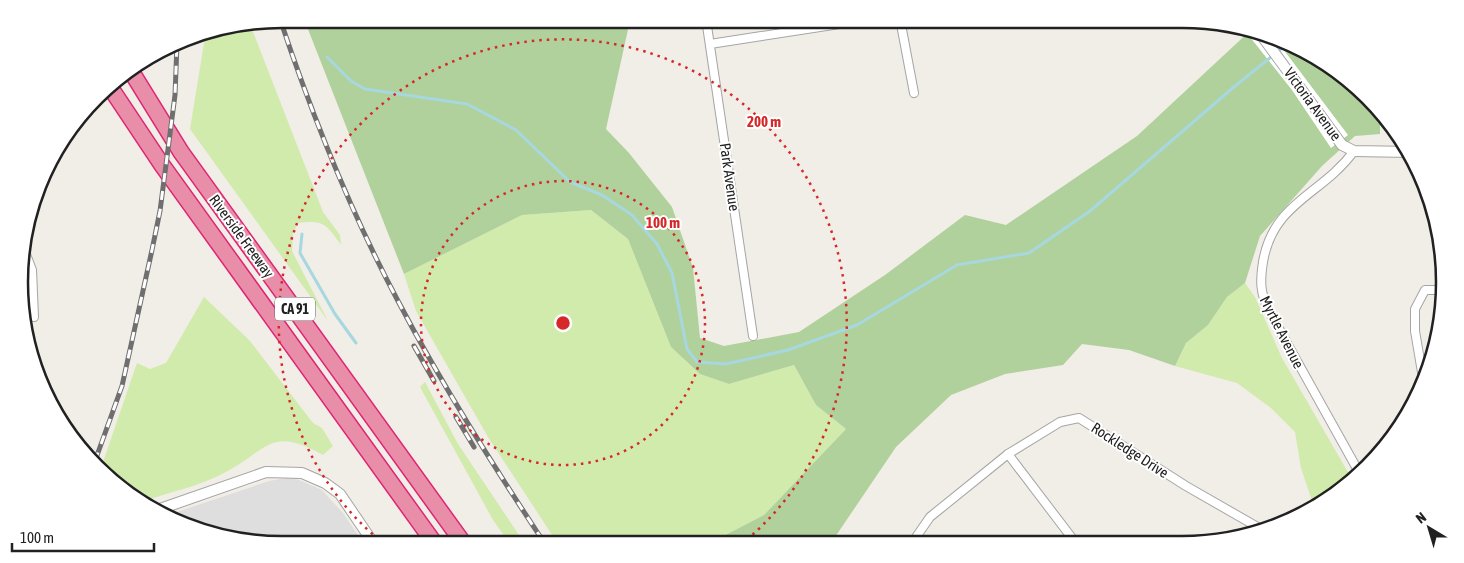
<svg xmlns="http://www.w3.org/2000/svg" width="1464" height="563" font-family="'Asap Condensed',sans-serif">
	<rect width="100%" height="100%" fill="#f1ede7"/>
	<path fill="#dfdede" d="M 292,477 L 322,490 L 343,513 L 364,544 L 282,544 L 213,535 L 171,514 L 269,481 Z"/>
	<g fill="#d1ebad">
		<path d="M 250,24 L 323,212 L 340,235 L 341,245 C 326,224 324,220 298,223 L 293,233 L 292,251 L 328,321 L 190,129 L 206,31 Z"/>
		<path d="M 591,210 L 628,239 L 671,347 L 700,374 L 729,384 L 794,365 L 816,405 L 846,429 L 764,515 L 710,543 L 558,544 L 488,437 L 416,311 L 404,274 L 522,215 Z"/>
		<path d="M 1245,283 L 1255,297 L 1282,358 L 1353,481 L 1314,507 L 1301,468 L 1295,432 L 1271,408 L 1237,383 L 1175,366 L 1186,343 L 1208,325 L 1227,297 Z"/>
		<path d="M 204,297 L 250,341 L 313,423 L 322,428 L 333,446 L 323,455 C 270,425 268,450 224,473 C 200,486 170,492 144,501 L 122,490 L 101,468 L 137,363 L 150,369 L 166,363 Z"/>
		<path d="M 425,382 L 458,444 L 525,544 L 510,544 L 493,520 L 420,387 Z"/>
	</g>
	<path fill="#b0d19b" d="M 304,19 L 628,19 L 629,25 L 606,129 L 629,153 L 672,207 L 693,268 L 700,338 L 724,346 L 799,332 L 885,275 L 965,215 L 1006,225 L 1137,136 L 1252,29 L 1343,73 L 1386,123 L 1380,123 L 1380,134 L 1355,136 L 1322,166 L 1260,236 L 1245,283 L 1227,297 L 1208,325 L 1186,343 L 1175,366 L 1129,350 L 1082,344 L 1063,365 L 1005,374 L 951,395 L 896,447 L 831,543 L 710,543 L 764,515 L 846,429 L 816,405 L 794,365 L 729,384 L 700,374 L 671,347 L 628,239 L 591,210 L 522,215 L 404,274 Z"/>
	<path fill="#fff" d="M 1242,27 L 1251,28 L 1277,41 L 1348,135 L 1331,148 L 1292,90 Z"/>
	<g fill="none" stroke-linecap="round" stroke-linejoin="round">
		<g stroke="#a7d7df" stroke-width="3">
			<path d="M 327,57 L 351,81 L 365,89 L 467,104 L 516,130 L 570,182 L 602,195 L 632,215 L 657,244 L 672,273 L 687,349 L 697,362 L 726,364 L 788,350 L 857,325 L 957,265 L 1029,253 L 1090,211 L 1235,86 L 1286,45"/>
			<path d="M 302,234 L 300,253 L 335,314 L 356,343"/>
		</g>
		<g stroke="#a5a5a5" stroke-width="10">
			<g id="minor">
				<path d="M 706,19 L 753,336"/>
				<path d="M 900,19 L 914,93"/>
				<path d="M 710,44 L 872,19"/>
				<path d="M 1354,151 C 1322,195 1273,202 1263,262 C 1260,281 1260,293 1269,311 L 1360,474"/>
				<path d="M 22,244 L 32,270 L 34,317"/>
				<path d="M 1423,378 L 1415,331 L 1415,309 L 1425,290 L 1440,290"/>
				<path d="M 1008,454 L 1075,542"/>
				<path d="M 912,543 L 930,517 L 1008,454 L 1060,422 L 1079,418 L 1186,486 L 1261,529"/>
			</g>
		</g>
		<g stroke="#a5a5a5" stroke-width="12">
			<g id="tertiary">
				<path d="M 1259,32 L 1342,145 L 1354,151 L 1411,152"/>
				<path d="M 160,509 L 266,472 L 302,473 L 325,483 L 340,494 L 374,544"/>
			</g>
		</g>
		<g stroke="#de2575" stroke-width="18">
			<g id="motorway">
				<path d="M 131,71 L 181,152 L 464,544"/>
				<path d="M 108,84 L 162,165 L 435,544"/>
			</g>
		</g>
		<use href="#minor" stroke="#fff" stroke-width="8"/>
		<use href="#tertiary" stroke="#fff" stroke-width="10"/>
		<use href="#motorway" stroke="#e98ea8" stroke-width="15"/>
		<g stroke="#6f6f6f" stroke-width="5">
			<g id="rail">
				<path d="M 280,19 C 312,115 350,211 398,301 C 442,385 493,465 545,544"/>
				<path d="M 414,346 L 434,381"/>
				<path d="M 456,417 L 474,447"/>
				<path d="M 95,461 L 122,386 L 152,250 L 160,211 L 175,95 L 177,44"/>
			</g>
		</g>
		<use href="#rail" stroke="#fff" stroke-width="3" stroke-dasharray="9" stroke-linecap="butt"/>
	</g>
	<g fill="none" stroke="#d62828" stroke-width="2.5" stroke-dasharray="2.5 5">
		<circle cx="563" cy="323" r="142"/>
		<path d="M384 544A284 284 0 1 1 744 542"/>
	</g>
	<g text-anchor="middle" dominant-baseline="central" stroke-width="4" stroke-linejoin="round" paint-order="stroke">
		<rect fill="#fff" stroke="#646464" stroke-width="1" x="275" y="297.5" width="40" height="23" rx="4"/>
		<g font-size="14" font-weight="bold" fill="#212121">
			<text x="295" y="309">CA 91</text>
		</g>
		<g font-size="15" fill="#212121" stroke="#fff">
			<text transform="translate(1313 104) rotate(54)">Victoria Avenue</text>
			<text transform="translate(730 177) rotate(82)">Park Avenue</text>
			<text transform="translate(242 236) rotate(54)">Riverside Freeway</text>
			<text transform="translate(1282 332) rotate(63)">Myrtle Avenue</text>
			<text transform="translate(1130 450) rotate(33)">Rockledge Drive</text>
		</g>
	</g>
	<path d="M0 0H1464V563H0ZM282 28H1182A254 254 0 0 1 1436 282V282A254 254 0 0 1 1182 536H282A254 254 0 0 1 28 282V282A254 254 0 0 1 282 28Z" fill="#fff" fill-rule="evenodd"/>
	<path fill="none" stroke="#212121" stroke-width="2.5" d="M282 28H1182A254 254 0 0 1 1436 282V282A254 254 0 0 1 1182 536H282A254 254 0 0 1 28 282V282A254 254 0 0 1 282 28Z"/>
	<circle cx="563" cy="323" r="8" fill="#d62828" stroke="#fff" stroke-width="2.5"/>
	<g font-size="15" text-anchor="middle" font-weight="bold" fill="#d62828" stroke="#fff" stroke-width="4" stroke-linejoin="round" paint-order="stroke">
		<text x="764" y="127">200 m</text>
		<text x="663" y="228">100 m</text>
	</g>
	<g transform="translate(1429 528) rotate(322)" stroke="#ffffff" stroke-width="4" paint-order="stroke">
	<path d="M0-4L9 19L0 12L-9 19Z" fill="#212121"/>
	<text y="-8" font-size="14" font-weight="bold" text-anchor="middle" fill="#212121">N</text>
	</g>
	<path d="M12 543v8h142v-8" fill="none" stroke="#212121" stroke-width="2.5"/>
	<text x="20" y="543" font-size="15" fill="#212121" stroke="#ffffff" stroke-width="4" paint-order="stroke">100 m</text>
</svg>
